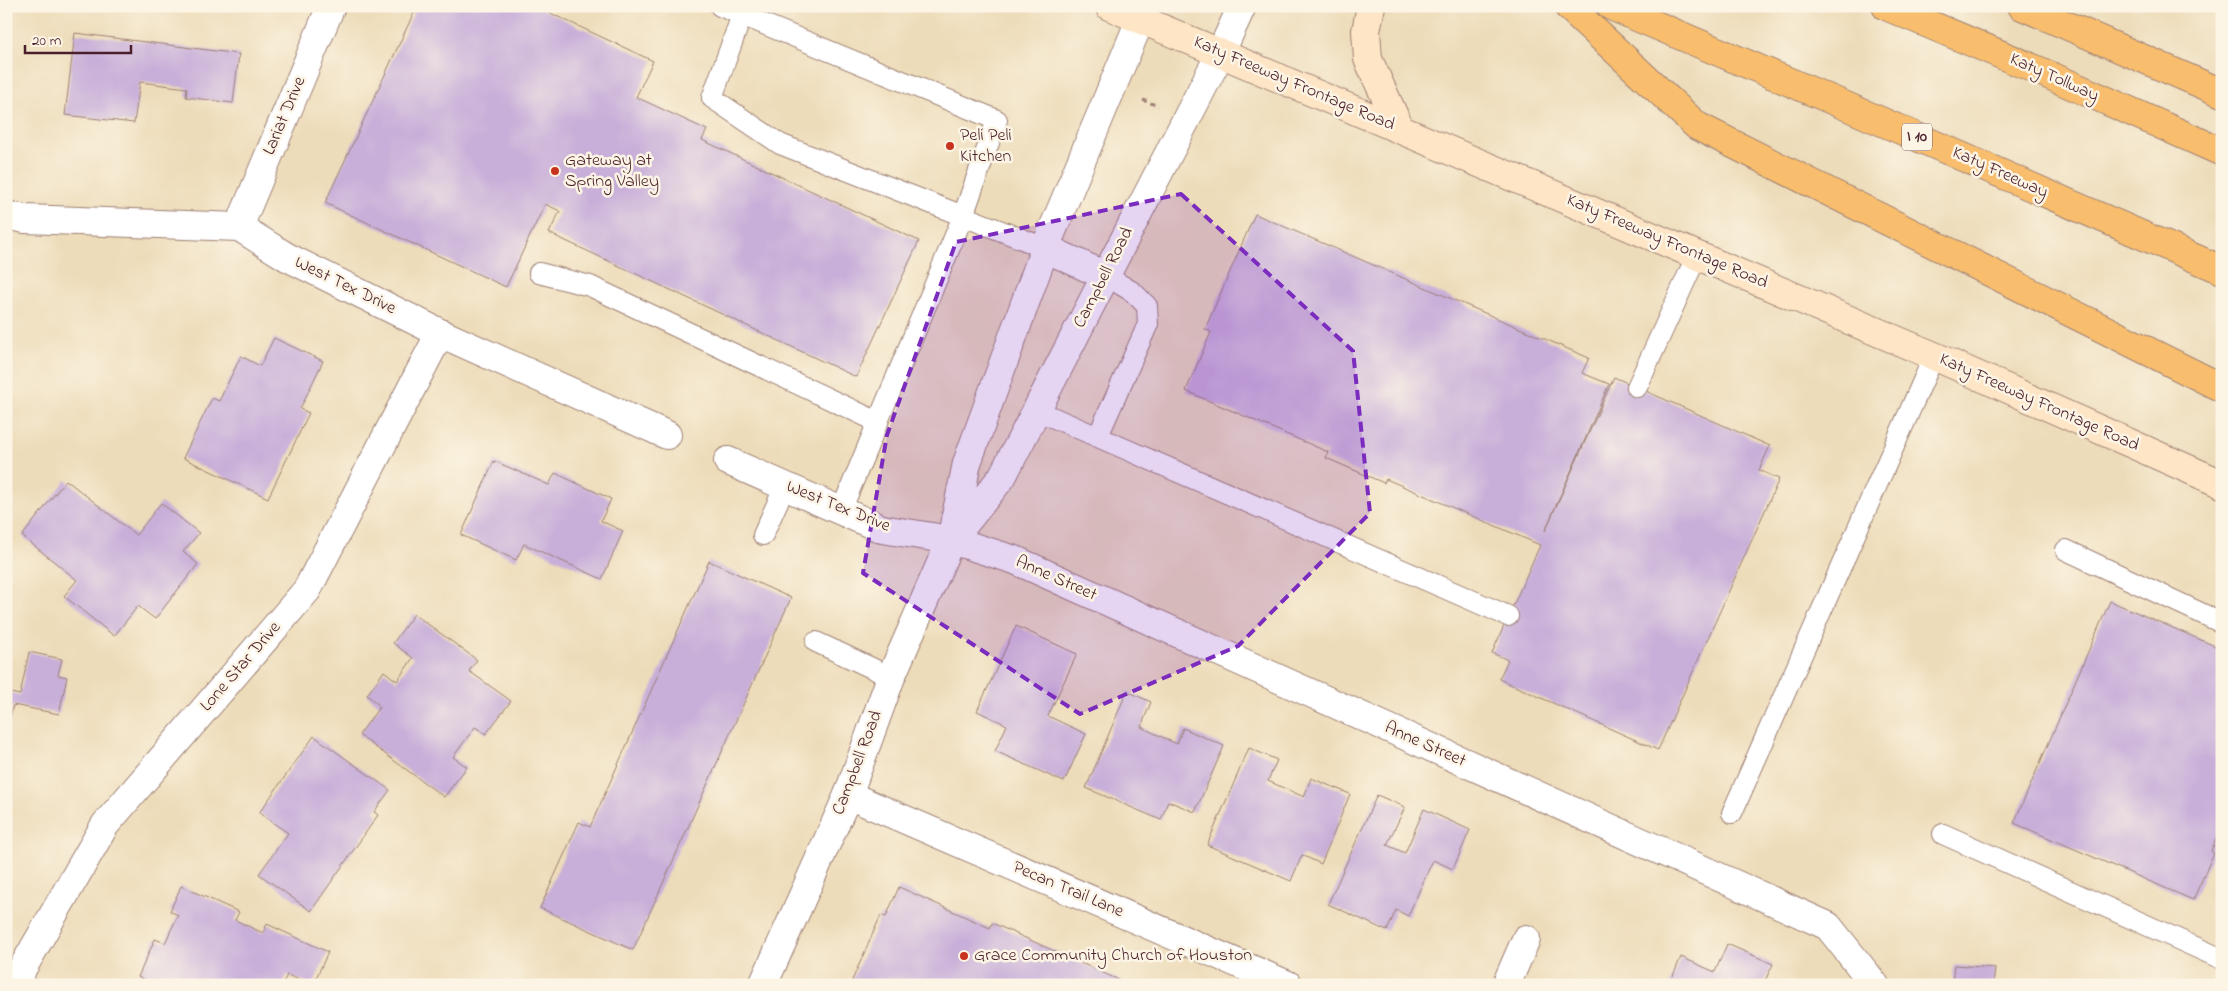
<svg xmlns="http://www.w3.org/2000/svg" width="2228" height="991" font-family="'Indie Flower',sans-serif">
	<rect width="100%" height="100%" fill="#fcf5e5"/>
	<filter id="ink" filterUnits="userSpaceOnUse"><feTurbulence type="fractalNoise" baseFrequency=".02" numOctaves="2"/><feDisplacementMap in="SourceGraphic" scale="10" xChannelSelector="R" yChannelSelector="G"/><feConvolveMatrix kernelMatrix="1 2 1 2 8 2 1 2 1" color-interpolation-filters="sRGB"/></filter>
	<filter id="wash" filterUnits="userSpaceOnUse"><feTurbulence type="fractalNoise" baseFrequency=".0096" numOctaves="4" result="noise"/><feDisplacementMap in="SourceGraphic" scale="20" xChannelSelector="R" yChannelSelector="G"/><feGaussianBlur stdDeviation="1.12" result="paint"/><feColorMatrix in="noise" values="0 0 0 0 0 0 0 0 0 0 0 0 0 0 0 0 0 1.4 0 .05"/><feComposite in="paint" operator="in"/></filter>
	<g filter="url(#wash)">
		<rect width="100%" height="100%" fill="#eddcb9"/>
		<g id="blocks">
			<g fill="#c8afd9">
				<path d="M 417,6 L 535,6 L 653,61 L 636,97 L 707,130 L 702,140 L 919,241 L 856,377 L 549,233 L 560,211 L 545,204 L 506,287 L 325,203 Z"/>
				<path d="M 75,33 L 239,54 L 233,103 L 186,97 L 187,88 L 140,82 L 134,123 L 65,115 Z"/>
				<path d="M 1255,214 L 1589,358 L 1582,373 L 1609,384 L 1545,531 L 1614,377 L 1770,446 L 1759,470 L 1779,479 L 1658,750 L 1499,679 L 1508,660 L 1492,653 L 1540,545 L 1386,479 L 1384,483 L 1326,458 L 1328,452 L 1186,391 L 1211,332 L 1205,329 Z"/>
				<path d="M 274,338 L 323,361 L 300,409 L 309,413 L 268,498 L 183,458 L 212,398 L 219,401 L 241,356 L 260,366 Z"/>
				<path d="M 494,461 L 549,485 L 555,473 L 611,499 L 601,521 L 623,531 L 602,579 L 524,544 L 516,560 L 461,535 Z"/>
				<path d="M 66,480 L 136,535 L 161,503 L 199,533 L 183,552 L 198,564 L 155,619 L 138,606 L 114,636 L 64,596 L 77,580 L 22,536 Z"/>
				<path d="M 709,561 L 791,598 L 633,950 L 540,908 L 579,822 L 590,827 Z"/>
				<path d="M 2110,601 L 2222,649 L 2222,826 L 2211,851 L 2214,853 L 2193,900 L 2014,823 Z"/>
				<path d="M 414,614 L 477,660 L 469,671 L 511,701 L 486,734 L 475,727 L 453,757 L 467,767 L 444,797 L 359,735 L 380,706 L 367,695 L 384,671 L 397,681 L 413,658 L 393,643 Z"/>
				<path d="M 1016,626 L 1077,654 L 1048,716 L 1086,734 L 1064,782 L 995,751 L 1007,725 L 977,711 Z"/>
				<path d="M 29,652 L 62,659 L 58,675 L 67,677 L 59,714 L 13,705 L 6,734 L 6,692 L 20,695 Z"/>
				<path d="M 1127,691 L 1151,702 L 1141,727 L 1177,744 L 1183,728 L 1224,746 L 1195,812 L 1168,801 L 1161,820 L 1086,788 Z"/>
				<path d="M 314,736 L 390,790 L 374,812 L 378,815 L 311,911 L 259,874 L 288,833 L 259,813 Z"/>
				<path d="M 1249,748 L 1277,760 L 1268,781 L 1304,797 L 1311,778 L 1350,794 L 1321,864 L 1302,855 L 1291,881 L 1207,845 Z"/>
				<path d="M 1377,795 L 1405,807 L 1387,845 L 1405,853 L 1424,809 L 1470,830 L 1453,869 L 1433,860 L 1408,916 L 1396,910 L 1387,931 L 1328,904 Z"/>
				<path d="M 181,886 L 239,912 L 235,920 L 263,933 L 267,924 L 328,952 L 313,985 L 287,975 L 282,985 L 143,985 L 145,980 L 138,977 L 155,939 L 165,943 L 178,915 L 170,911 Z"/>
				<path d="M 899,887 L 990,928 L 992,923 L 1130,985 L 850,985 L 881,915 L 886,917 Z"/>
				<path d="M 1727,944 L 1773,964 L 1763,985 L 1669,985 L 1681,957 L 1715,972 Z"/>
				<path d="M 1954,965 L 1995,968 L 1993,985 L 1952,985 Z"/>
			</g>
		</g>
	</g>
	<g filter="url(#ink)">
		<use href="#blocks" fill-opacity="0" stroke="#9c7e72" stroke-width="1"/>
		<g fill="none" stroke-linecap="round" stroke-linejoin="round">
			<g stroke="#9c7e72" stroke-width="22">
				<g id="service">
					<path d="M 720,6 L 997,120 L 963,216 L 1045,248"/>
					<path d="M 742,15 L 712,98 L 780,144 L 963,216 L 841,511"/>
					<path d="M 539,273 L 590,286 L 878,422"/>
					<path d="M 1637,387 L 1697,255"/>
					<path d="M 1036,410 L 1508,616"/>
					<path d="M 1098,436 L 1148,324 L 1147,306 L 1133,292 L 1106,276"/>
					<path d="M 763,535 L 785,486"/>
					<path d="M 2066,550 L 2222,623"/>
					<path d="M 816,642 L 891,677"/>
					<path d="M 1732,813 L 1934,356"/>
					<path d="M 1943,834 L 2222,959"/>
				</g>
			</g>
			<g stroke="#9c7e72" stroke-width="30">
				<g id="minor">
					<path d="M 6,215 L 25,219 L 239,227 L 287,257 L 440,333 L 667,435"/>
					<path d="M 239,227 L 331,6"/>
					<path d="M 728,461 L 882,529 L 951,540 L 1015,560 L 1828,926 L 1875,985"/>
					<path d="M 848,795 L 1288,985"/>
					<path d="M 17,985 L 22,969 L 105,825 L 307,590 L 440,333"/>
					<path d="M 1506,985 L 1526,939"/>
				</g>
			</g>
			<g stroke="#9c7e72" stroke-width="30">
				<g id="tertiary">
					<path d="M 1045,248 L 1106,276"/>
					<path d="M 954,537 L 1002,477 L 1221,52 L 1242,6"/>
					<path d="M 763,985 L 848,795 L 891,677 L 951,540 L 967,463 L 1045,248 L 1146,6"/>
				</g>
			</g>
			<g stroke="#9c7e72" stroke-width="30">
				<g id="secondary">
					<path d="M 1109,6 L 1934,356 L 2222,484"/>
					<path d="M 1371,6 L 1366,31 L 1368,59 L 1400,129"/>
				</g>
			</g>
			<g stroke="#9c7e72" stroke-width="30">
				<g id="motorway">
					<path d="M 1568,6 L 1697,126 L 2222,388"/>
					<path d="M 1611,6 L 1839,103 L 2222,270"/>
					<path d="M 1886,6 L 2042,72 L 2222,152"/>
					<path d="M 2022,6 L 2222,93"/>
				</g>
			</g>
			<path stroke="#9c7e72" stroke-width="3" stroke-dasharray="4 4" stroke-linecap="butt" d="M 1143,100 L 1158,106"/>
			<use href="#service" stroke="#fff" stroke-width="20"/>
			<use href="#minor" stroke="#fff" stroke-width="28"/>
			<use href="#tertiary" stroke="#fff" stroke-width="28"/>
			<use href="#secondary" stroke="#fde5c5" stroke-width="28"/>
			<use href="#motorway" stroke="#f9be6d" stroke-width="28"/>
		</g>
	</g>
	<path fill="#7b2cbf" fill-opacity="0.2" stroke="#7b2cbf" stroke-width="4" stroke-dasharray="10 6" stroke-linejoin="round" d="M 1181,194 L 1353,351 L 1370,513 L 1238,646 L 1080,714 L 863,573 L 887,435 L 956,242 Z"/>
	<g fill="#c8321e" stroke="#fcf5e5" stroke-width="2">
		<circle cx="950" cy="146" r="5"/>
		<circle cx="555" cy="171" r="5"/>
		<circle cx="964" cy="956" r="5"/>
	</g>
	<g text-anchor="middle" dominant-baseline="central" stroke-width="5" stroke-linejoin="round" paint-order="stroke">
		<rect fill="#fcf5e5" stroke="#7f5f63" stroke-width="1" x="1902" y="123.5" width="30" height="27" rx="4"/>
		<g font-size="16" font-weight="bold" fill="#4a1f2b">
			<text x="1917" y="137">I 10</text>
		</g>
		<g font-size="18" fill="#4a1f2b" stroke="#fcf5e5">
			<text transform="translate(2054 78) rotate(24)">Katy Tollway</text>
			<text transform="translate(1294 84) rotate(23)">Katy Freeway Frontage Road</text>
			<text transform="translate(285 116) rotate(-67)">Lariat Drive</text>
			<text transform="translate(2000 173) rotate(24)">Katy Freeway</text>
			<text transform="translate(1667 242) rotate(23)">Katy Freeway Frontage Road</text>
			<text transform="translate(1104 278) rotate(-63)">Campbell Road</text>
			<text transform="translate(345 286) rotate(26)">West Tex Drive</text>
			<text transform="translate(2039 403) rotate(24)">Katy Freeway Frontage Road</text>
			<text transform="translate(838 507) rotate(22)">West Tex Drive</text>
			<text transform="translate(1056 579) rotate(24)">Anne Street</text>
			<text transform="translate(241 667) rotate(-49)">Lone Star Drive</text>
			<text transform="translate(1425 745) rotate(24)">Anne Street</text>
			<text transform="translate(858 763) rotate(-69)">Campbell Road</text>
			<text transform="translate(1068 890) rotate(23)">Pecan Trail Lane</text>
		</g>
		<g font-size="18" fill="#4a1f2b" stroke="#fcf5e5" text-anchor="start">
			<text x="960" y="136">Peli Peli<tspan x="960" dy="21">Kitchen</tspan></text>
			<text x="565" y="161">Gateway at<tspan x="565" dy="21">Spring Valley</tspan></text>
			<text x="974" y="956">Grace Community Church of Houston</text>
		</g>
	</g>
	<rect width="2228" height="991" fill="none" stroke="#fcf5e5" stroke-width="25"/>
	<path d="M25 45v8h106v-8" fill="none" stroke="#4a1f2b" stroke-width="2.5"/>
	<text x="32" y="45" font-size="15" fill="#4a1f2b" stroke="#fcf5e5" stroke-width="4" paint-order="stroke">20 m</text>
</svg>
